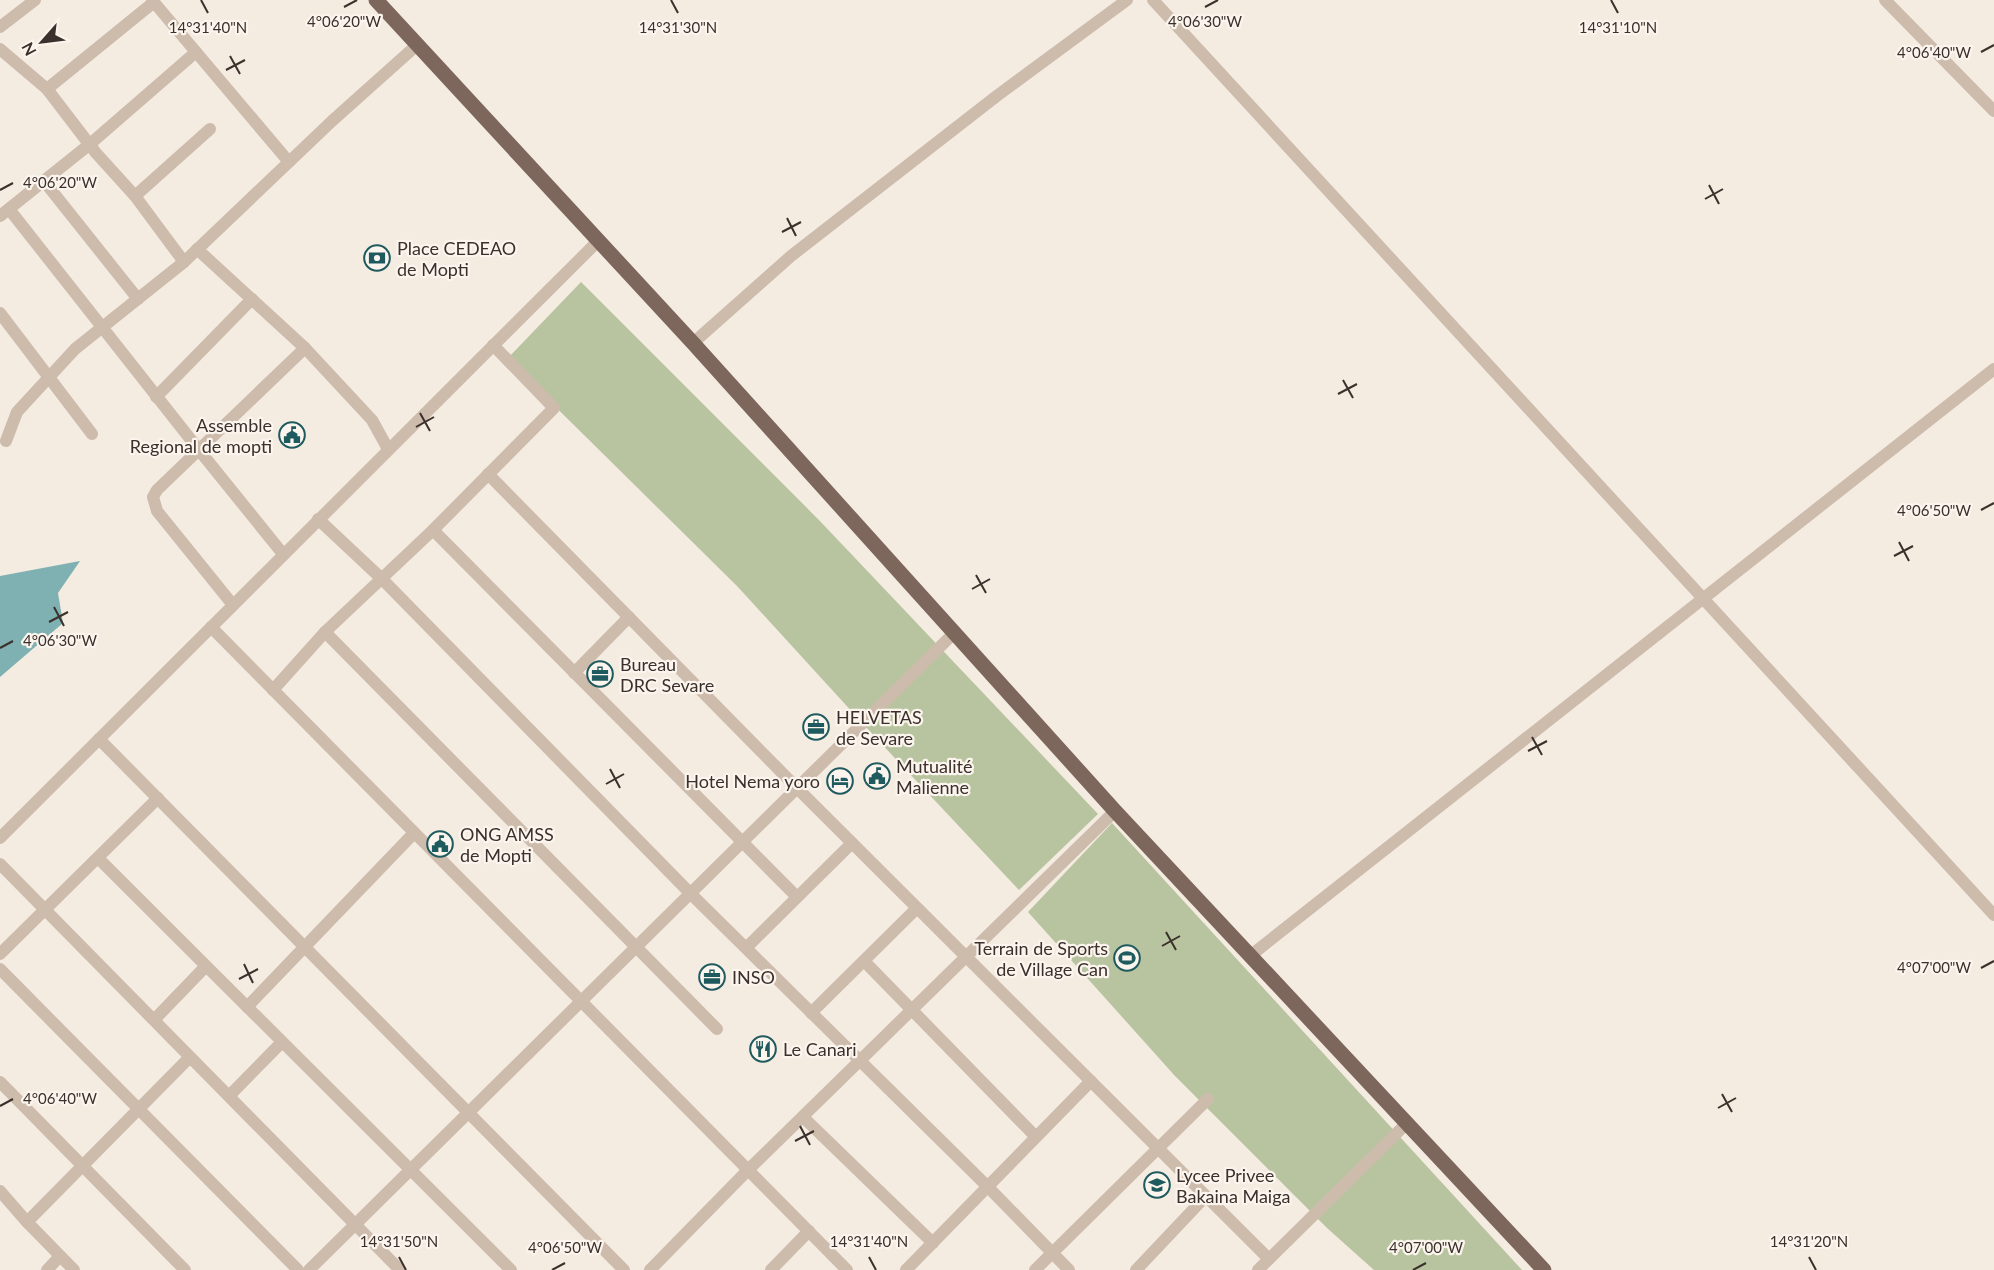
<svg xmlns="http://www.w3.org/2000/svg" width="1994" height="1270" font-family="Lato,sans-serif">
	<rect width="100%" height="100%" fill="#f4ebe1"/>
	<g fill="#b8c4a0">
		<path d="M 581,282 L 818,519 L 1098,814 L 1019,890 L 876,738 L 737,586 L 507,359 Z"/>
		<path d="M 1112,823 L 1522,1270 L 1374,1270 L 1327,1228 L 1175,1076 L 1028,912 Z"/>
	</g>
	<path fill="#7fb0b2" d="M 80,561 L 58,593 L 63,623 L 0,677 L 0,576 Z"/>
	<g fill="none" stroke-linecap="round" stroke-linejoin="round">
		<g stroke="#cdbbac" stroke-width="12">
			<path d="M 152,0 L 289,162"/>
			<path d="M 1153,0 L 1994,915"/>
			<path d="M 1885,0 L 1994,111"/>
			<path d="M 0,27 L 35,0"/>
			<path d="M 0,49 L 47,89 L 96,153 L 135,196 L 184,262"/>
			<path d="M 47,89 L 154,2"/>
			<path d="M 44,181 L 138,299"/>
			<path d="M 135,196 L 210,129"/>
			<path d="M 9,209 L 199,450 L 283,554"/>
			<path d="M 0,216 L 90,144 L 196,52"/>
			<path d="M 197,249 L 305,348 L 372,420 L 388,449"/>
			<path d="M 0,313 L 92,434"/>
			<path d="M 693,343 L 791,256 L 998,95 L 1127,0"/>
			<path d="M 156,397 L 252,299"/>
			<path d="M 6,441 L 17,412 L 75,349 L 184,262 L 332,121 L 417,45"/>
			<path d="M 488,474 L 797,788 L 1269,1259"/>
			<path d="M 318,519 L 382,579 L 690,893 L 987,1186 L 1069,1270"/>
			<path d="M 433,530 L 797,897"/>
			<path d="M 233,605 L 157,511 L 153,497 L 157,490 L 305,348"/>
			<path d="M 211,627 L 847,1270"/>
			<path d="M 325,632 L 717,1029"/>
			<path d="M 574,673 L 629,617"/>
			<path d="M 273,690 L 325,632 L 433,530 L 554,408 L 493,345"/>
			<path d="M 99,739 L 624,1270"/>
			<path d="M 0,838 L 599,240"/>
			<path d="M 98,858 L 511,1270"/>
			<path d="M 0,864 L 400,1270"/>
			<path d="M 746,948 L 852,843"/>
			<path d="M 0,954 L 158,798"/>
			<path d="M 1250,956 L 1994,369"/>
			<path d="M 864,961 L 1036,1137"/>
			<path d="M 0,969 L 298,1270"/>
			<path d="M 247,1007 L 414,833"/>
			<path d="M 811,1013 L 917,908"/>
			<path d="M 154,1020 L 206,966"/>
			<path d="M 0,1082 L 185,1270"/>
			<path d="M 229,1096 L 282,1042"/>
			<path d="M 803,1117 L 933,1243"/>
			<path d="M 0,1191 L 27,1222 L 74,1270"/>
			<path d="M 27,1222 L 190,1057"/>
			<path d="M 47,1270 L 60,1256"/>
			<path d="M 309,1270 L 954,633"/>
			<path d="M 650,1270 L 749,1169 L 1115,811"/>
			<path d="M 771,1270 L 809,1231"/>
			<path d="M 906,1270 L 1091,1081"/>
			<path d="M 1035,1270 L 1208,1099"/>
			<path d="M 1136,1270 L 1206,1196"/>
			<path d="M 1258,1270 L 1407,1123"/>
		</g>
		<path stroke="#7d675c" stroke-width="15" d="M 376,0 L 693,343 L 1115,811 L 1544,1270"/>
	</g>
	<path fill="none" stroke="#3b302b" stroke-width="2" d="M 201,0 L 208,13M 671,0 L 678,13M 1611,0 L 1618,13M 344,7 L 357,0M 1205,7 L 1218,0M 1981,52 L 1994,45M 230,56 L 240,74M 226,70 L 245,60M 1709,185 L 1719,204M 0,190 L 13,183M 1705,199 L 1723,189M 787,218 L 796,236M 782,232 L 801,222M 1343,380 L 1353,398M 1338,394 L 1357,384M 420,413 L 430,431M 416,427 L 434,417M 1981,510 L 1994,503M 1899,542 L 1909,561M 1894,556 L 1913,546M 976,575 L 986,593M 972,589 L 990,579M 54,607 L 64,626M 49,622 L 68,612M 0,648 L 13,641M 1532,737 L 1542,755M 1528,751 L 1547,741M 610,769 L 620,788M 606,784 L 624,774M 1166,932 L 1176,950M 1162,946 L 1180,936M 244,964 L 253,983M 1981,968 L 1994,961M 239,979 L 258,969M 1722,1094 L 1732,1112M 0,1106 L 13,1099M 1718,1108 L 1736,1098M 800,1126 L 810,1145M 795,1141 L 814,1131M 399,1257 L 406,1270M 869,1257 L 876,1270M 1809,1257 L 1816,1270M 552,1270 L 565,1263M 1413,1270 L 1426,1263"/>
	<defs>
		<g id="bank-ring" transform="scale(1.35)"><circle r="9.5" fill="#fbf5ee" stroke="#1f5a5e" stroke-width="1.5"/><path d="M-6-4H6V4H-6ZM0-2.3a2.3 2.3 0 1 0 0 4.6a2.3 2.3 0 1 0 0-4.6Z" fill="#1f5a5e"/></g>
		<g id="civic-ring" transform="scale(1.35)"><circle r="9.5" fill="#fbf5ee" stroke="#1f5a5e" stroke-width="1.5"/><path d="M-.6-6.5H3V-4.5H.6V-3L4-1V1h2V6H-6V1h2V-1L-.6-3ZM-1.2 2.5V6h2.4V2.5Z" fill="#1f5a5e"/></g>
		<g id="office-ring" transform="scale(1.35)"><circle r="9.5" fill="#fbf5ee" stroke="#1f5a5e" stroke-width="1.5"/><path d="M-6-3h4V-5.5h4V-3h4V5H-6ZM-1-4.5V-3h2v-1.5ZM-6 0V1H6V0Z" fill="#1f5a5e"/></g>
		<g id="hotel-ring" transform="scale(1.35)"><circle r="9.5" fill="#fbf5ee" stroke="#1f5a5e" stroke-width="1.5"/><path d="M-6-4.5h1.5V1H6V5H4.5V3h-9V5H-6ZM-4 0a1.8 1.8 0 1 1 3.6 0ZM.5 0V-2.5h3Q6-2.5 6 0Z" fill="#1f5a5e"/></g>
		<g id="stadium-ring" transform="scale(1.35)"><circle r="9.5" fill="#fbf5ee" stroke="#1f5a5e" stroke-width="1.5"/><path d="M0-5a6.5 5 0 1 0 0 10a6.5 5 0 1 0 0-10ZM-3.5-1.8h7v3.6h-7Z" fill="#1f5a5e"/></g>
		<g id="restaurant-ring" transform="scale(1.35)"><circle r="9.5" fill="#fbf5ee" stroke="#1f5a5e" stroke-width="1.5"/><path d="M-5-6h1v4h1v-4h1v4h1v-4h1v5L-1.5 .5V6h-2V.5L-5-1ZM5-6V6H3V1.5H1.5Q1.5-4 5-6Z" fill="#1f5a5e"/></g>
		<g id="school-ring" transform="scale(1.35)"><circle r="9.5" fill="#fbf5ee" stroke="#1f5a5e" stroke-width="1.5"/><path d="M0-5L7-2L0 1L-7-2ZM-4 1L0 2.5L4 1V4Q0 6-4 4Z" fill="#1f5a5e"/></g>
	</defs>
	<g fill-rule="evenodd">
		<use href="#bank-ring" x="377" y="258"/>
		<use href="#civic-ring" x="292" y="435"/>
		<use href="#office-ring" x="600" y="674"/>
		<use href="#office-ring" x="816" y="727"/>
		<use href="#civic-ring" x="877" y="776"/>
		<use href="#hotel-ring" x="840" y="781"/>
		<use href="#civic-ring" x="440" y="844"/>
		<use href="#stadium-ring" x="1127" y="958"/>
		<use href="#office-ring" x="712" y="977"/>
		<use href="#restaurant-ring" x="763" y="1049"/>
		<use href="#school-ring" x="1157" y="1185"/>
	</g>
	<g text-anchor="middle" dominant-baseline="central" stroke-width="4.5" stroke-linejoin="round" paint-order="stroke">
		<g font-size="18" fill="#3b302b" stroke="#fbf5ee" text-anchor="start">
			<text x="397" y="248">Place CEDEAO<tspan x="397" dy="21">de Mopti</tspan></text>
			<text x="272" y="425" text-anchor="end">Assemble<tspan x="272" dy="21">Regional de mopti</tspan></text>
			<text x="620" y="664">Bureau<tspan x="620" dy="21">DRC Sevare</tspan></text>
			<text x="836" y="717">HELVETAS<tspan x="836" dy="21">de Sevare</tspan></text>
			<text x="896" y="766">Mutualité<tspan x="896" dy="21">Malienne</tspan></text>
			<text x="820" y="781" text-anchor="end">Hotel Nema yoro</text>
			<text x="460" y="834">ONG AMSS<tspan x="460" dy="21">de Mopti</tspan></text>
			<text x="1108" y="948" text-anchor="end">Terrain de Sports<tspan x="1108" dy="21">de Village Can</tspan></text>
			<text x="732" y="977">INSO</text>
			<text x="783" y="1049">Le Canari</text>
			<text x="1176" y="1175">Lycee Privee<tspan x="1176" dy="21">Bakaina Maiga</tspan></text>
		</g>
	</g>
	<g font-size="15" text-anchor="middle" fill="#3b302b" stroke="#fbf5ee" stroke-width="4.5" stroke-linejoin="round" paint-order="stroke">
		<text x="344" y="27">4°06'20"W</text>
		<text x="1205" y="27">4°06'30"W</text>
		<text x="208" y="33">14°31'40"N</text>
		<text x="678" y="33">14°31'30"N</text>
		<text x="1618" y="33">14°31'10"N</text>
		<text x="1934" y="58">4°06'40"W</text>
		<text x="60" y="188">4°06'20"W</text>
		<text x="1934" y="516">4°06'50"W</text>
		<text x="60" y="646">4°06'30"W</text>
		<text x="1934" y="973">4°07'00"W</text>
		<text x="60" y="1104">4°06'40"W</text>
		<text x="399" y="1247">14°31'50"N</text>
		<text x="869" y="1247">14°31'40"N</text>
		<text x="1809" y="1247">14°31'20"N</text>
		<text x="565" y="1253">4°06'50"W</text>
		<text x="1426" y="1253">4°07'00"W</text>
	</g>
	<g transform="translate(42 42) rotate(242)" stroke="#fbf5ee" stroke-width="4.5" paint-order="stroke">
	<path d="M0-4.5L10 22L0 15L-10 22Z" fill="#3b302b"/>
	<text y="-9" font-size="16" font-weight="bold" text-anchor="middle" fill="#3b302b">N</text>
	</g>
</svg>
